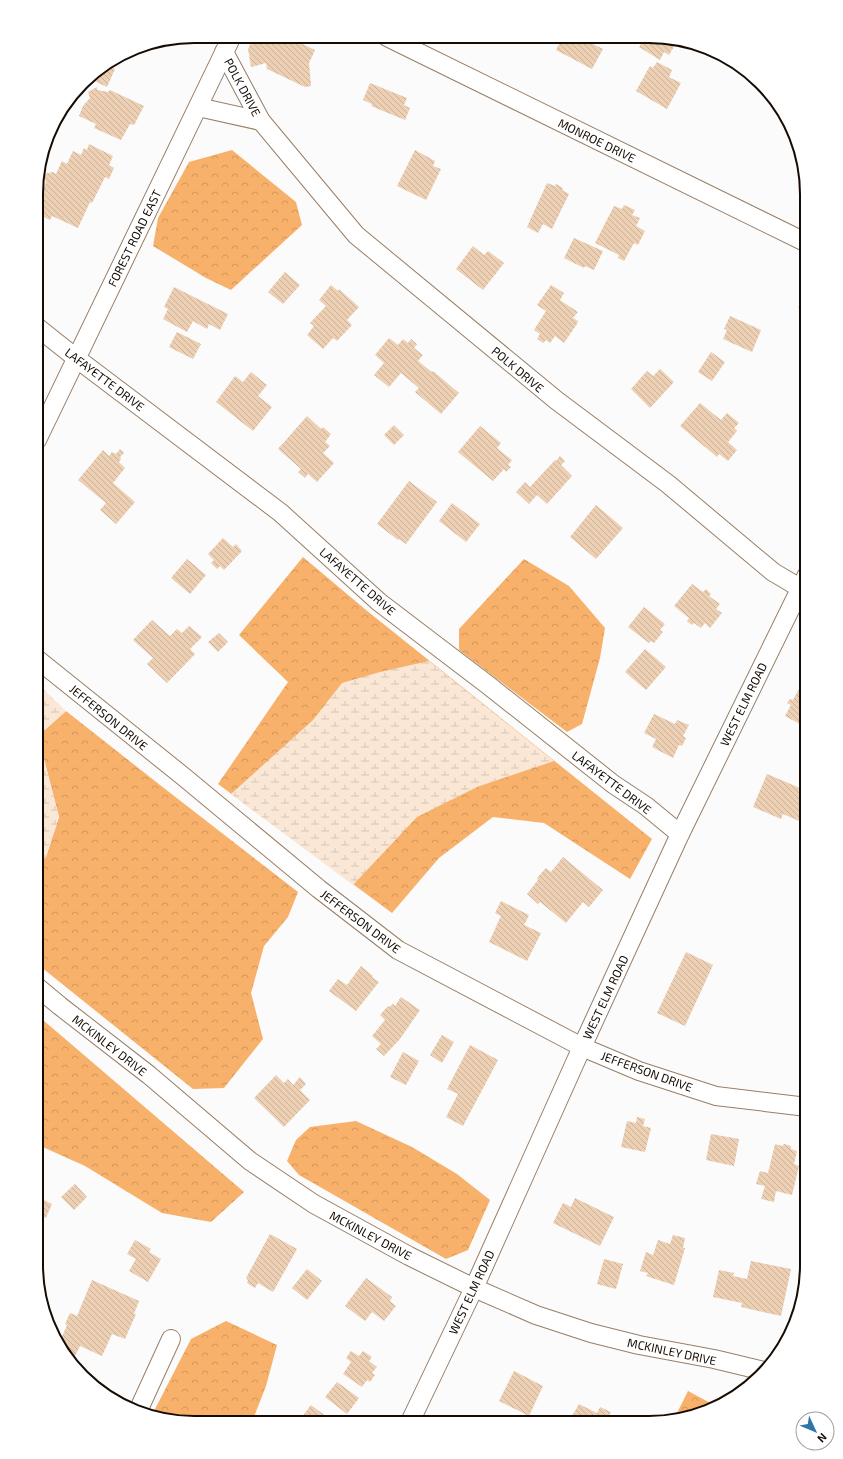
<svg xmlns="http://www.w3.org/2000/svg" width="843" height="1459" font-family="'Exo 2',sans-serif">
	<defs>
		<pattern id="forest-crowns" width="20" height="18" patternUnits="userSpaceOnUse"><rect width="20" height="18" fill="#f8b16a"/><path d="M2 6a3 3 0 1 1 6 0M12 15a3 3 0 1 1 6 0" fill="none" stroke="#d4975a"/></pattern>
		<pattern id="wetland-marsh" width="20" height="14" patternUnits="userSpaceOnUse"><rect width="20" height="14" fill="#fae7d6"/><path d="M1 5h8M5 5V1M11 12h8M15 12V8" fill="none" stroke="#d6c5b6"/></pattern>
		<pattern id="building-back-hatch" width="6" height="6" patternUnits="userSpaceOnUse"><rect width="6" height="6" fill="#edcfb4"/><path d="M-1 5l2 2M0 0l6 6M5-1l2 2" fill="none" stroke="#cab199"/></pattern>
	</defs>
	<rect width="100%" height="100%" fill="#fbfbfb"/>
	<g fill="url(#forest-crowns)">
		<path d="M 232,150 L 296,202 L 302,225 L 231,290 L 206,278 L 153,246 L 158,218 L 189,162 Z"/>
		<path d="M 303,557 L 366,610 L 652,839 L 630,879 L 544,823 L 493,817 L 439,858 L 392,913 L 218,784 L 288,682 L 239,635 Z"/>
		<path d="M 524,559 L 569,586 L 605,628 L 600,658 L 582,724 L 567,732 L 459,650 L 459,629 Z"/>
		<path d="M 66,711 L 160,785 L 298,892 L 288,917 L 264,946 L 251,993 L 263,1039 L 224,1088 L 193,1089 L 36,963 L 36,864 L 46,857 L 59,817 L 38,736 Z"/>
		<path d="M 36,1014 L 244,1192 L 211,1222 L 162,1213 L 85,1166 L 36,1144 Z"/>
		<path d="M 356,1121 L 412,1147 L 457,1174 L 490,1200 L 468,1250 L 446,1259 L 299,1175 L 287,1161 L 296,1140 L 310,1127 Z"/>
		<path d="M 226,1321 L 277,1345 L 266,1386 L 252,1422 L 173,1422 L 152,1415 L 191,1339 Z"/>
		<path d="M 688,1391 L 716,1406 L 700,1415 L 674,1419 Z"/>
	</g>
	<g fill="url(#wetland-marsh)">
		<path d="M 429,661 L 554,761 L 477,787 L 417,817 L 353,885 L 231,794 L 313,720 L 342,683 L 380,672 Z"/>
		<path d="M 37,683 L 66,711 L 38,736 L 59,817 L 46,857 L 36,864 Z"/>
	</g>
	<g fill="url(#building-back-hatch)">
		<path d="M 254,36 L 287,37 L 315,50 L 309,63 L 311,86 L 305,87 L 267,69 L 266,63 L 251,67 L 248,49 Z"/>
		<path d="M 562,38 L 593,38 L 591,43 L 603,49 L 592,69 L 556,50 Z"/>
		<path d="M 644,39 L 669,39 L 676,43 L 669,55 L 664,52 L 660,60 L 639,47 Z"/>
		<path d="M 657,62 L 672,70 L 669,77 L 681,83 L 667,109 L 636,91 L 650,66 L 653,68 Z"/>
		<path d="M 107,65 L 115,69 L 107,87 L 88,78 Z"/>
		<path d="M 370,83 L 407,98 L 404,105 L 410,108 L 405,120 L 371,106 L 372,104 L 363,100 Z"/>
		<path d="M 97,87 L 97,90 L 108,92 L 110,90 L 144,106 L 134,125 L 130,124 L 121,140 L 94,128 L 96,124 L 79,116 L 83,106 L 90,98 L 88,92 Z"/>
		<path d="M 89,144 L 113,156 L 109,165 L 114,168 L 109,179 L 105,177 L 92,203 L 90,202 L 78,228 L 52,216 L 50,220 L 37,214 L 37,201 L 46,183 L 44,174 L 53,172 L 56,174 L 62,161 L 67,164 L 73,151 L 81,155 L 84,148 L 87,150 Z"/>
		<path d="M 415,150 L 435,161 L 433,166 L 441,169 L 426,200 L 397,186 Z"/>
		<path d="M 547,183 L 555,186 L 556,184 L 563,188 L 562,190 L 569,194 L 552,229 L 543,224 L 538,233 L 527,227 Z"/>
		<path d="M 624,205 L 635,210 L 632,215 L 640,218 L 636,226 L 645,231 L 638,245 L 634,243 L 624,261 L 618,258 L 619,255 L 595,243 L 614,206 L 622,209 Z"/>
		<path d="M 574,238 L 603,251 L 594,270 L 585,266 L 584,268 L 564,258 Z"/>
		<path d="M 473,246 L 484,255 L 488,251 L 504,263 L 483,290 L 456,269 Z"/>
		<path d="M 285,272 L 300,285 L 283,304 L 268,292 Z"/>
		<path d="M 331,285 L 338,291 L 339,289 L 359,307 L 347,320 L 352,325 L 337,341 L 333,338 L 323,349 L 307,335 L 314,326 L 310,323 L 326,306 L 319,300 Z"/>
		<path d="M 551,285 L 564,293 L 560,300 L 578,312 L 573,318 L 578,321 L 577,324 L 564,343 L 555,336 L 550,343 L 546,340 L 543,343 L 537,339 L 540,334 L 534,330 L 546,311 L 537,305 Z"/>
		<path d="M 174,287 L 228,314 L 220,330 L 209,324 L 207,329 L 193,321 L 187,332 L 163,319 L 168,309 L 164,307 Z"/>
		<path d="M 805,294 L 807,295 L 807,313 L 798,308 Z"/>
		<path d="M 730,316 L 761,330 L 752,352 L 723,339 L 727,330 L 724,329 Z"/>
		<path d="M 807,319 L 807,336 L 800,332 Z"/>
		<path d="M 177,332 L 201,344 L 193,359 L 169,347 Z"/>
		<path d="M 389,338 L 398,345 L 403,339 L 408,343 L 411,339 L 417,344 L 414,348 L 423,355 L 418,361 L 432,372 L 433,371 L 459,393 L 441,414 L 415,392 L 419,388 L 401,373 L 389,387 L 374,375 L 384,363 L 375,355 Z"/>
		<path d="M 711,352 L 725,362 L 712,381 L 698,372 Z"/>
		<path d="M 660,369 L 674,382 L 650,408 L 631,389 L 647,371 L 653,376 Z"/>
		<path d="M 251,372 L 267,385 L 258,396 L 272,407 L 253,431 L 216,402 L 235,376 L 243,382 Z"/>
		<path d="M 700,403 L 721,420 L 727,413 L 739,423 L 734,428 L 737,431 L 728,442 L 737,450 L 728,461 L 719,454 L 717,457 L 680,426 Z"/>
		<path d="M 307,416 L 321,429 L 323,427 L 331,434 L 325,442 L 330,446 L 323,453 L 334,463 L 317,482 L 308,474 L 305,478 L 298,472 L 301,469 L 278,449 Z"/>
		<path d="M 394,425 L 404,435 L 394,445 L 384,435 Z"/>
		<path d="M 480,426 L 501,443 L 497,448 L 512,460 L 508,465 L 511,467 L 506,472 L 504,469 L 493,481 L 458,452 Z"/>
		<path d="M 120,449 L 124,453 L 120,457 L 121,459 L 119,462 L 125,468 L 113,483 L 135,502 L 116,524 L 100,510 L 106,503 L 78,480 L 103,450 L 109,456 L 112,452 L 116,454 Z"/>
		<path d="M 560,456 L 565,461 L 561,465 L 572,476 L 547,504 L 537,495 L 529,504 L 516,492 L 525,482 L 530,487 L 555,460 L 556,461 Z"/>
		<path d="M 409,481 L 437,502 L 406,544 L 399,539 L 398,540 L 377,524 Z"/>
		<path d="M 452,503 L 480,524 L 466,542 L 439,521 Z"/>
		<path d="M 596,505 L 623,528 L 596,559 L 570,537 Z"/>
		<path d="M 223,538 L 233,547 L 236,544 L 242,551 L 224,570 L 220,566 L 217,569 L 211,563 L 214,560 L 208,554 Z"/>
		<path d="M 187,559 L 206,575 L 190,594 L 171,578 Z"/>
		<path d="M 692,584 L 703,592 L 706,589 L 711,594 L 709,596 L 720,604 L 716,609 L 722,613 L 710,628 L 705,623 L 701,628 L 694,623 L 692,625 L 687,621 L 689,618 L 674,606 Z"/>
		<path d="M 644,607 L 665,624 L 660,630 L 663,632 L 654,643 L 651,641 L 649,643 L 628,627 Z"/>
		<path d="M 152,620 L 170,636 L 177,629 L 182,633 L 189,626 L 202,637 L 190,649 L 195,654 L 167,683 L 147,664 L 153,658 L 133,640 Z"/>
		<path d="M 219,633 L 228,642 L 218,652 L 208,642 Z"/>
		<path d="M 645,649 L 666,667 L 646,690 L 625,672 Z"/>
		<path d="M 799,689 L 807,694 L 807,728 L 785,716 L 791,705 L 787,703 L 790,699 L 793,700 Z"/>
		<path d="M 654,714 L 675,724 L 677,720 L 689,725 L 683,736 L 686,738 L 682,746 L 679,745 L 673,758 L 652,747 L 656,739 L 644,733 Z"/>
		<path d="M 767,774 L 807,791 L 807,802 L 799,821 L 783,814 L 781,819 L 753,807 Z"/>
		<path d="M 563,857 L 603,890 L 589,907 L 583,902 L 566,923 L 540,902 L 538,904 L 527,894 L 538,880 L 537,878 L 546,868 L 551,872 Z"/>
		<path d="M 501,901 L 529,915 L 524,925 L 541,933 L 527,961 L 489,942 L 501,916 L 495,913 Z"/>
		<path d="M 686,952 L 713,965 L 685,1026 L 657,1013 Z"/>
		<path d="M 361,966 L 373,976 L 372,977 L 379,982 L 356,1011 L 329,991 L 338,979 L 347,985 Z"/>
		<path d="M 401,997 L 420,1010 L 400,1039 L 384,1056 L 376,1049 L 381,1044 L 372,1036 L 385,1020 L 380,1015 L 388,1006 L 389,1007 L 393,1004 L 395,1006 Z"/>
		<path d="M 442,1035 L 454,1042 L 442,1063 L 430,1055 Z"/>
		<path d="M 470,1045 L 498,1060 L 463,1126 L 446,1117 L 458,1094 L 447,1089 Z"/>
		<path d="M 403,1052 L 419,1061 L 406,1085 L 390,1077 Z"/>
		<path d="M 276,1075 L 284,1083 L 288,1079 L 293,1085 L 300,1077 L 306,1084 L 300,1090 L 310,1100 L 284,1127 L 254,1098 Z"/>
		<path d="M 637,1117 L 645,1119 L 643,1126 L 651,1128 L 645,1152 L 621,1147 L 627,1121 L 636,1123 Z"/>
		<path d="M 711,1134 L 739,1139 L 734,1166 L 706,1160 Z"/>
		<path d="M 775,1144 L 782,1146 L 784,1144 L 791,1146 L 791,1149 L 797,1151 L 794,1164 L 799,1166 L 792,1195 L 776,1191 L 774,1202 L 761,1199 L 765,1186 L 756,1184 L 760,1171 L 768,1173 Z"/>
		<path d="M 75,1184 L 87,1197 L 74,1210 L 61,1197 Z"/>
		<path d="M 36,1188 L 44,1192 L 40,1198 L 52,1204 L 46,1218 L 36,1213 Z"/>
		<path d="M 575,1198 L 614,1217 L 600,1246 L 553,1223 L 563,1203 L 571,1207 Z"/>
		<path d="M 270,1234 L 297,1249 L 273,1292 L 258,1283 L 255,1288 L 247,1283 L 248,1280 L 246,1278 Z"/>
		<path d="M 673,1235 L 685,1238 L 683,1248 L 685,1248 L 674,1285 L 646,1276 L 648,1273 L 640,1271 L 646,1252 L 653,1255 L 658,1240 L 670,1244 Z"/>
		<path d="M 135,1240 L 151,1249 L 149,1252 L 161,1259 L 148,1282 L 129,1271 L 136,1259 L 127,1254 Z"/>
		<path d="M 604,1259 L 623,1264 L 616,1289 L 597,1284 Z"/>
		<path d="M 751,1261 L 791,1269 L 781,1316 L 741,1307 L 742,1303 L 713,1297 L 719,1270 L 734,1273 L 733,1276 L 747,1279 Z"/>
		<path d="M 307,1269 L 322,1281 L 307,1300 L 292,1288 Z"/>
		<path d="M 366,1278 L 392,1297 L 390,1301 L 396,1306 L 384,1321 L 372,1312 L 365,1321 L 345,1306 Z"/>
		<path d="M 92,1280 L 139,1301 L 134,1314 L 136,1314 L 125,1339 L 112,1334 L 102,1356 L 80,1346 L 75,1356 L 62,1350 L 59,1344 L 67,1325 L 65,1324 L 70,1313 L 77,1316 Z"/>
		<path d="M 351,1351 L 359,1356 L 363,1351 L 372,1357 L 369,1361 L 377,1367 L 372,1373 L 375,1375 L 370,1382 L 367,1380 L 362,1387 L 343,1374 L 351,1362 L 346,1358 Z"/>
		<path d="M 514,1371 L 543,1386 L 529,1416 L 499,1401 Z"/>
		<path d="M 337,1382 L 359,1398 L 347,1414 L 325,1397 Z"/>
		<path d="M 579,1404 L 597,1413 L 600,1407 L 611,1412 L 608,1418 L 618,1423 L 568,1423 Z"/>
		<path d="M 311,1405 L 327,1417 L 323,1422 L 306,1422 L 301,1418 Z"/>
	</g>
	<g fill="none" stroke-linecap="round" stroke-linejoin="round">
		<g stroke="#997e65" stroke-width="20">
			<g id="street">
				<path d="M 387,37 L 807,243"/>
				<path d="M 224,52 L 261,121 L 356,235 L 556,400 L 668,484 L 773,572 L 800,588"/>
				<path d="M 198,107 L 261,121"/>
				<path d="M 37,327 L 76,358 L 281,513 L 379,602 L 488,685 L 613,784 L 646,806 L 680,834"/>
				<path d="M 37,440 L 232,36"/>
				<path d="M 37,659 L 184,777 L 319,889 L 398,950 L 582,1047 L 639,1071 L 716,1096 L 807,1107"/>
				<path d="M 36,986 L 60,1006 L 149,1075 L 250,1161 L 314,1204 L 409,1256 L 474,1288 L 536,1315 L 591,1333 L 639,1345 L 714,1359 L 764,1371"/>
				<path d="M 138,1411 L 171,1339"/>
				<path d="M 410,1422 L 474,1288 L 582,1047 L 680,834 L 807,575"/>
			</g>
		</g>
		<use href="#street" stroke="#fff" stroke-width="18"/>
	</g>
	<g text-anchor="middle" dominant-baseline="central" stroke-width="3" stroke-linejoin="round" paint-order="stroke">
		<g font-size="12" fill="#160c04" stroke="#fff">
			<text transform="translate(243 87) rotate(62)">POLK DRIVE</text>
			<text transform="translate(597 140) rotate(26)">MONROE DRIVE</text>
			<text transform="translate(134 238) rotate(-64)">FOREST ROAD EAST</text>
			<text transform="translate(518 369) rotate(40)">POLK DRIVE</text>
			<text transform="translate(105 379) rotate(37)">LAFAYETTE DRIVE</text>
			<text transform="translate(358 581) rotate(41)">LAFAYETTE DRIVE</text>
			<text transform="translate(743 704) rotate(-64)">WEST ELM ROAD</text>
			<text transform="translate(109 717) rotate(39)">JEFFERSON DRIVE</text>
			<text transform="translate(612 782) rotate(37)">LAFAYETTE DRIVE</text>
			<text transform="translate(361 921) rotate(37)">JEFFERSON DRIVE</text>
			<text transform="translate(605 997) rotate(-65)">WEST ELM ROAD</text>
			<text transform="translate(110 1045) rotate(38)">MCKINLEY DRIVE</text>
			<text transform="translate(647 1071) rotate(20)">JEFFERSON DRIVE</text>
			<text transform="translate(371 1235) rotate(28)">MCKINLEY DRIVE</text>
			<text transform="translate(471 1292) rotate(-65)">WEST ELM ROAD</text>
			<text transform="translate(672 1351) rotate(12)">MCKINLEY DRIVE</text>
		</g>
	</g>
	<path d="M0 0H843V1459H0ZM194 43H649A151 151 0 0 1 800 194V1265A151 151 0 0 1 649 1416H194A151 151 0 0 1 43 1265V194A151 151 0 0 1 194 43Z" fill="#fff" fill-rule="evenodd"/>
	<path fill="none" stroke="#160c04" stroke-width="2" d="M194 43H649A151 151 0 0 1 800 194V1265A151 151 0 0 1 649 1416H194A151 151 0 0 1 43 1265V194A151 151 0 0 1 194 43Z"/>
	<g transform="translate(815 1431) rotate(134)"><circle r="19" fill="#ffffff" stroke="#a29e9b"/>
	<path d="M0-3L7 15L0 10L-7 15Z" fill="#3075aa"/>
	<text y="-6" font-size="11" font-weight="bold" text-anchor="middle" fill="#160c04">N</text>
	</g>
</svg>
